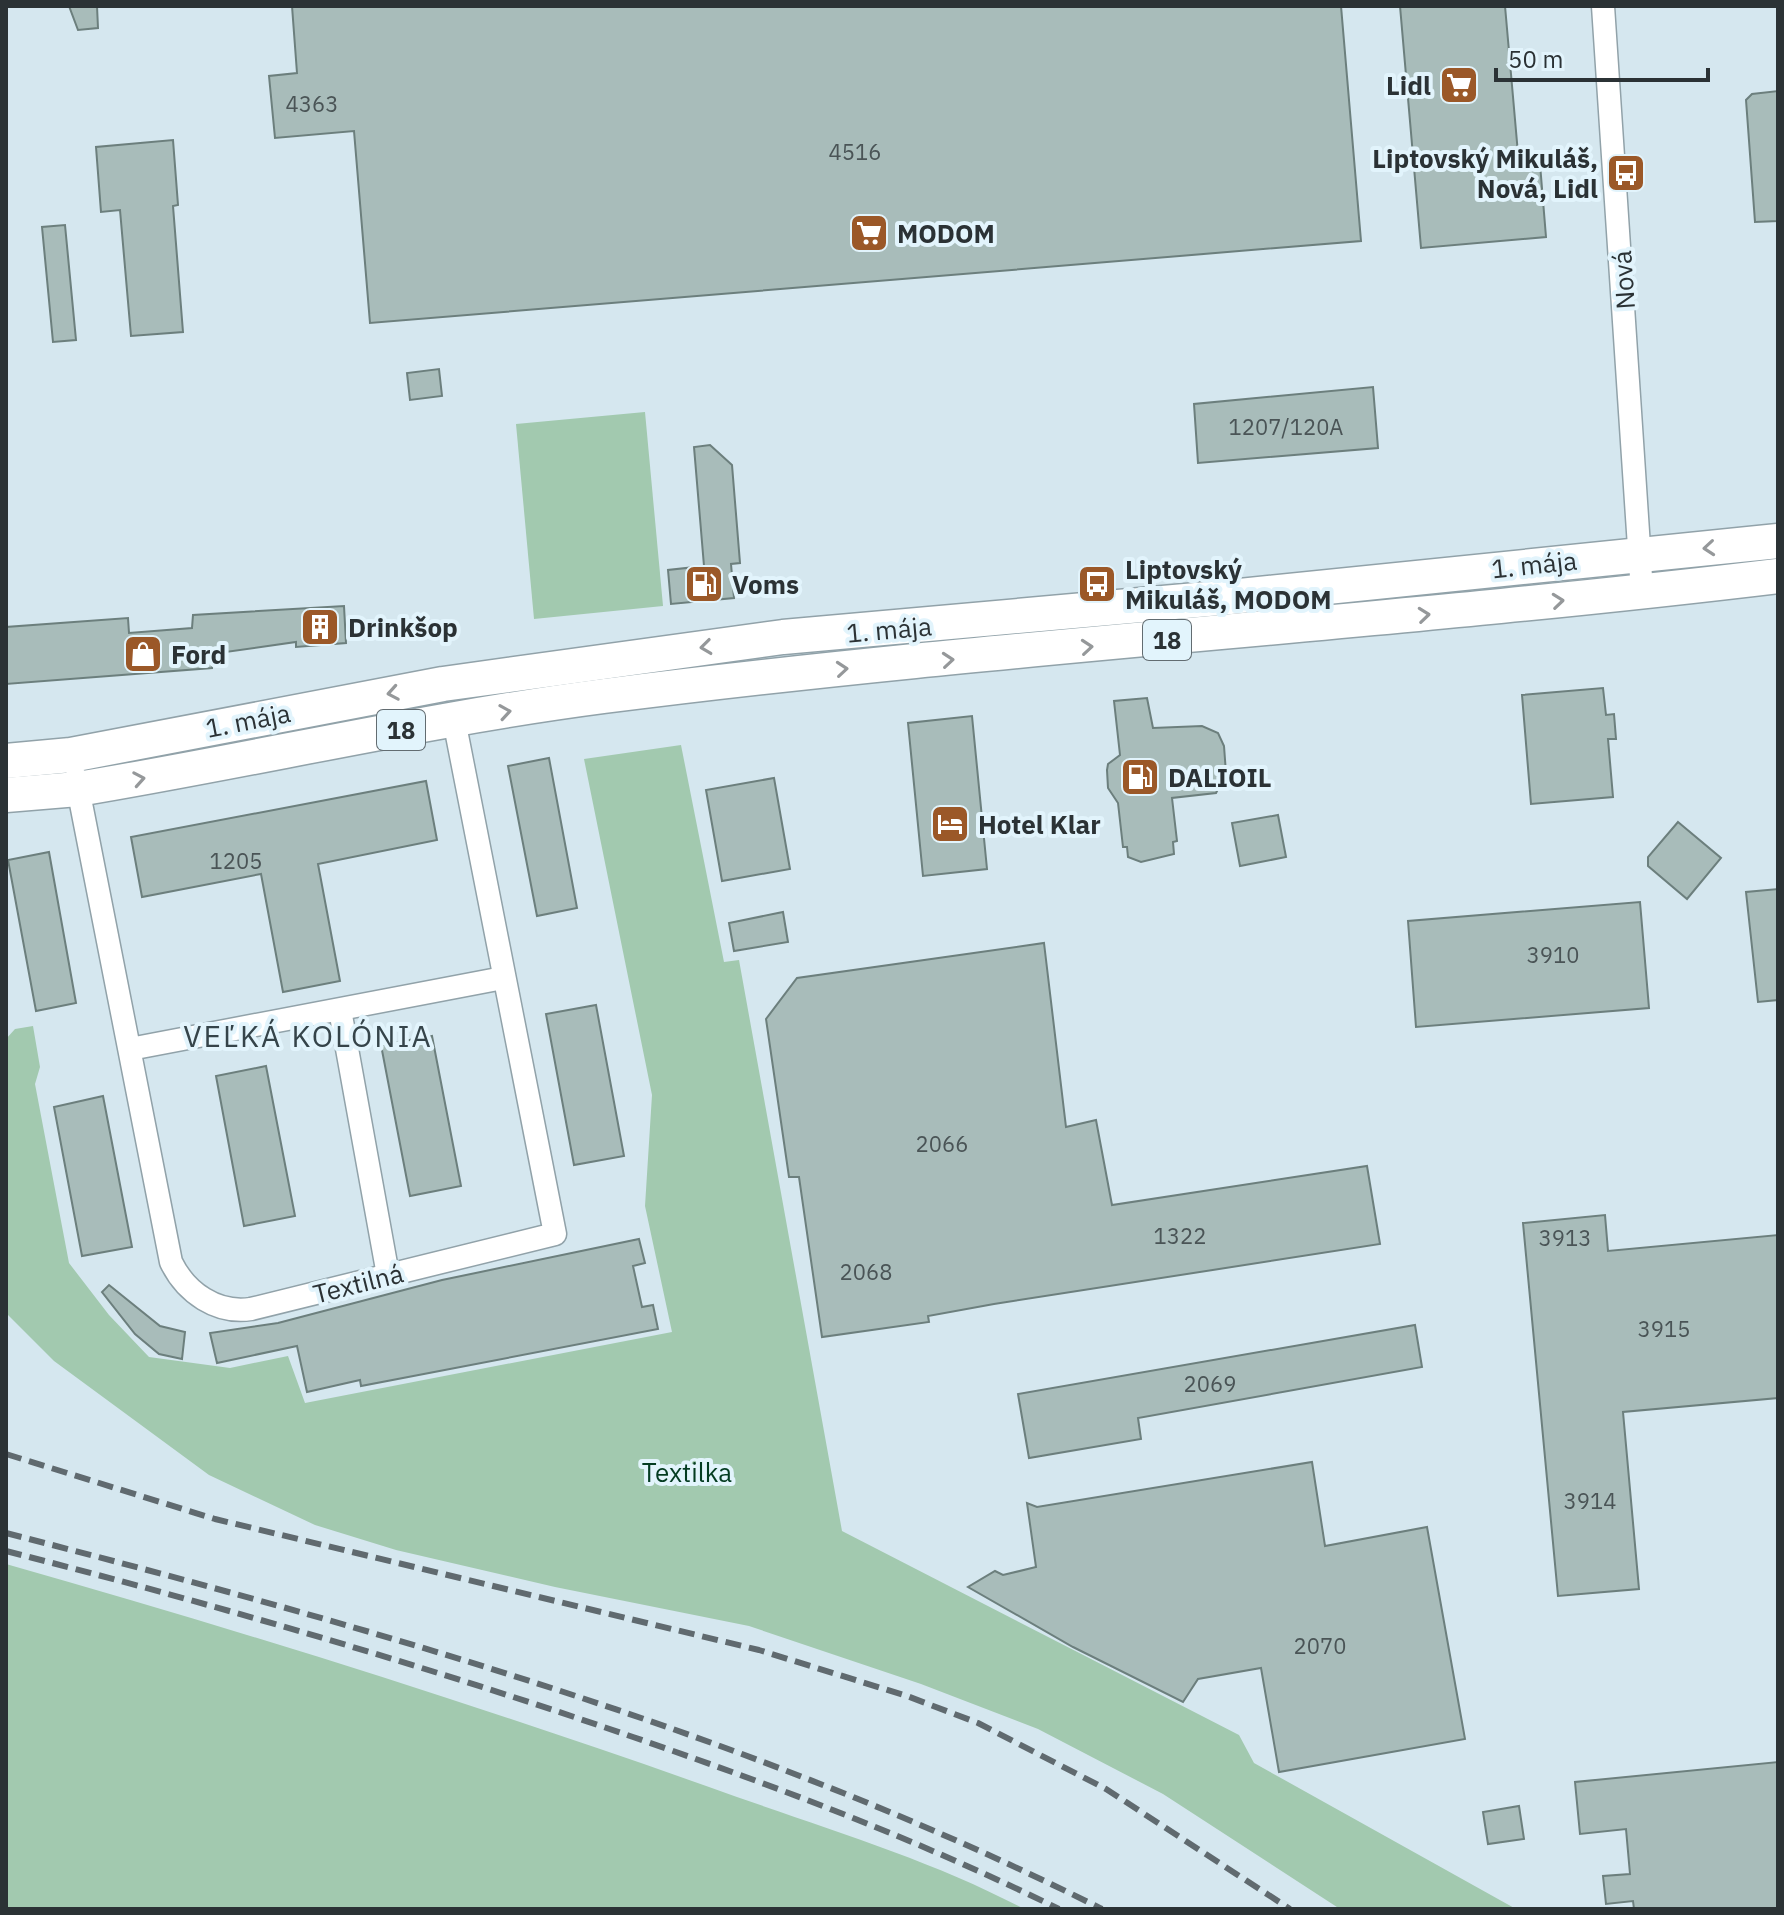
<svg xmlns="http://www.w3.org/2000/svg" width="1784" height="1915" font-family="'IBM Plex Sans',sans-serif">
	<rect width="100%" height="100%" fill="#d5e7ef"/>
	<g fill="#a2c9af">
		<path d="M 645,412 L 663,606 L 534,619 L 516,424 Z"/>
		<path d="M 681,745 L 724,962 L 739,960 L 842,1531 L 1239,1735 L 1254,1763 L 1516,1909 L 1340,1909 L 1163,1794 L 1038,1729 L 921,1684 L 749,1626 L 555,1587 L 396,1550 L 315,1525 L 209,1475 L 54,1361 L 6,1313 L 6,1039 L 15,1029 L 33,1026 L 40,1067 L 35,1084 L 69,1263 L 109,1315 L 149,1357 L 230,1368 L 288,1356 L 305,1403 L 672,1332 L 645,1206 L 652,1095 L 584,759 Z"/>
		<path d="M 6,1564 C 243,1631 477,1705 709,1787 C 811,1824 929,1858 1024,1909 L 6,1909 Z"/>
	</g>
	<g fill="#a8bcba" stroke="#6c7f7d" stroke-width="2">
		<path d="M 69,6 L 97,6 L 98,28 L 78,30 Z"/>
		<path d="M 292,6 L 1341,6 L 1361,241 L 370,323 L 354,131 L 275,138 L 269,76 L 297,73 Z"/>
		<path d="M 1400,6 L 1505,6 L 1519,165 L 1540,164 L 1546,237 L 1421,248 Z"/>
		<path d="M 1778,91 L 1778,221 L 1755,222 L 1746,100 L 1752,94 Z"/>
		<path d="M 173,140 L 178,205 L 173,206 L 183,332 L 131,336 L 120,210 L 101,212 L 96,147 Z"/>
		<path d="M 65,225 L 76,340 L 53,342 L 42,227 Z"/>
		<path d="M 439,369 L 442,396 L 410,400 L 407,373 Z"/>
		<path d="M 1373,387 L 1378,448 L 1198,463 L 1194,404 Z"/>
		<path d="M 710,445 L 732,465 L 740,563 L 731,564 L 734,598 L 671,604 L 668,570 L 704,566 L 694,447 Z"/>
		<path d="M 344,606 L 346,643 L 296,647 L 296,642 L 211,654 L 212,668 L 6,684 L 6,627 L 128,618 L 129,633 L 192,628 L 193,615 Z"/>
		<path d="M 1603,688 L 1606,715 L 1614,714 L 1616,739 L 1608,739 L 1613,797 L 1531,804 L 1522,695 Z"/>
		<path d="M 1147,698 L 1153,728 L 1202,726 L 1218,733 L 1224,746 L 1226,773 L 1216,793 L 1172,798 L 1177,841 L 1173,842 L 1174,854 L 1141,862 L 1128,857 L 1127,847 L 1123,847 L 1118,803 L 1108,788 L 1107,770 L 1108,764 L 1120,755 L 1114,701 Z"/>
		<path d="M 972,716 L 987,869 L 923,876 L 908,723 Z"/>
		<path d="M 549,758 L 577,908 L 537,916 L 508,766 Z"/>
		<path d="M 774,778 L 790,869 L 722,881 L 706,790 Z"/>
		<path d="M 426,781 L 437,840 L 318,864 L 340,981 L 283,992 L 261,874 L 142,897 L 131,837 Z"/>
		<path d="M 1278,815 L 1286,857 L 1240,866 L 1232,823 Z"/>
		<path d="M 1678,822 L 1721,858 L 1687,899 L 1648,866 L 1648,857 Z"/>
		<path d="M 49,852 L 76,1003 L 36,1011 L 8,860 Z"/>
		<path d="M 1778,889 L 1778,1000 L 1758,1002 L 1746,892 Z"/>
		<path d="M 1640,902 L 1649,1008 L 1416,1027 L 1408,921 Z"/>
		<path d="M 783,912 L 788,942 L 734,951 L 729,923 Z"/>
		<path d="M 1044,943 L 1066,1127 L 1096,1120 L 1112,1205 L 1367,1166 L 1380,1244 L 994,1304 L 928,1316 L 929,1322 L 822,1337 L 799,1177 L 789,1177 L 766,1019 L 797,978 Z"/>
		<path d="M 596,1005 L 624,1156 L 574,1165 L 546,1014 Z"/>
		<path d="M 432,1036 L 461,1186 L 410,1196 L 381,1045 Z"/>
		<path d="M 266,1066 L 295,1216 L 244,1226 L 216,1076 Z"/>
		<path d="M 103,1096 L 132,1247 L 82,1256 L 54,1107 Z"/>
		<path d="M 1605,1215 L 1608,1251 L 1778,1235 L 1778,1398 L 1623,1412 L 1639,1589 L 1558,1596 L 1523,1223 Z"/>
		<path d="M 639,1239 L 645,1263 L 633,1266 L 642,1307 L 653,1305 L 658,1329 L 361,1386 L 360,1380 L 307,1392 L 297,1346 L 217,1363 L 210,1333 L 278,1323 L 442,1280 Z"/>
		<path d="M 109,1285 L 160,1326 L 185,1332 L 182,1359 L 159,1354 L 135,1334 L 102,1292 Z"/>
		<path d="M 1415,1325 L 1422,1367 L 1138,1418 L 1141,1439 L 1029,1458 L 1018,1394 Z"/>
		<path d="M 1312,1462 L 1325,1546 L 1427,1527 L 1465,1739 L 1279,1772 L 1261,1668 L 1198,1679 L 1183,1702 L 1073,1647 L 968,1587 L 995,1571 L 1003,1575 L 1036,1567 L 1027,1503 L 1037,1507 Z"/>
		<path d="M 1778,1762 L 1778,1909 L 1634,1909 L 1633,1901 L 1606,1904 L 1603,1876 L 1630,1874 L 1626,1829 L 1580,1834 L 1575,1782 Z"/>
		<path d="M 1519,1806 L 1524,1839 L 1488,1844 L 1483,1812 Z"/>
	</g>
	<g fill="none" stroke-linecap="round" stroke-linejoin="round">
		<g stroke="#91a2a9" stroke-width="25">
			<g id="street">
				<path d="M 1603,6 L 1642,592"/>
				<path d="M 76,778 L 171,1262 C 186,1293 217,1314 251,1309 L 555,1234 L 454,720"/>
				<path d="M 340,1010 L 388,1275"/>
				<path d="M 130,1049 L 503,978"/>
			</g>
		</g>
		<g stroke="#91a2a9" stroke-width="37">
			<g id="primary">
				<path d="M 6,761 L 71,755 L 443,684 L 783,637 L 1230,597 L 1778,541"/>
				<path d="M 6,795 L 78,789 C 253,760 427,719 604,696 C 994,646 1387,623 1778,576"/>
			</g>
		</g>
		<use href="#street" stroke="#fff" stroke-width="22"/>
		<use href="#primary" stroke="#fff" stroke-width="34"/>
		<g stroke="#606a6f" stroke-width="6" stroke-dasharray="16 8" stroke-linecap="butt">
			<path d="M 6,1454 L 215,1519 L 759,1650 L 907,1696 L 978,1723 L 1106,1789 L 1290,1909"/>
			<path d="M 6,1533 C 378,1629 757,1736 1102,1909"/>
			<path d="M 6,1551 C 217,1605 427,1666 633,1737 C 778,1787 921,1841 1059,1909"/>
		</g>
	</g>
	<defs><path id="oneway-chevron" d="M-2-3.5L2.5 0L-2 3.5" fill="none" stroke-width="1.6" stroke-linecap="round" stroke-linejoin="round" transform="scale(2)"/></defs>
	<g stroke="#95989a">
		<use href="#oneway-chevron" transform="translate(1709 548) rotate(175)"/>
		<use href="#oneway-chevron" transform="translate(1558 601) rotate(-6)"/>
		<use href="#oneway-chevron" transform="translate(1424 615) rotate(-6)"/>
		<use href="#oneway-chevron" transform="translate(706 647) rotate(173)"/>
		<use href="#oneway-chevron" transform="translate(1087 647) rotate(-5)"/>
		<use href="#oneway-chevron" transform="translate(948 660) rotate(-5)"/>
		<use href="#oneway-chevron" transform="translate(842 669) rotate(-5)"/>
		<use href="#oneway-chevron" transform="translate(393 693) rotate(170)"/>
		<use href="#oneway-chevron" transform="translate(505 712) rotate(-9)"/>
		<use href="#oneway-chevron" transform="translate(139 779) rotate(-10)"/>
	</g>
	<defs>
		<g id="supermarket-square" transform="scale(2)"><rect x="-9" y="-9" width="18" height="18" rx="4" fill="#9b5828" stroke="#e2f4fc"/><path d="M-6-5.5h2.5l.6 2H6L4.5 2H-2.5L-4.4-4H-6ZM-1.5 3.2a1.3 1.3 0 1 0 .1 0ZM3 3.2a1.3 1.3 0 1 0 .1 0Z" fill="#fff"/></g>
		<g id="bus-square" transform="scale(2)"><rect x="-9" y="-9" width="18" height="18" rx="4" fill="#9b5828" stroke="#e2f4fc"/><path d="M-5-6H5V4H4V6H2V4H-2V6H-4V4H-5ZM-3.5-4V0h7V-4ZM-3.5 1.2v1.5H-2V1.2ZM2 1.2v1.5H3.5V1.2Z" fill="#fff"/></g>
		<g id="fuel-square" transform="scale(2)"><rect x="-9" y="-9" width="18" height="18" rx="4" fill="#9b5828" stroke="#e2f4fc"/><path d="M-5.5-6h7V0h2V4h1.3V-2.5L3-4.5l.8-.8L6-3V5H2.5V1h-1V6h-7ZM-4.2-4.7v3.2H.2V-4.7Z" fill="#fff"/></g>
		<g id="building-square" transform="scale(2)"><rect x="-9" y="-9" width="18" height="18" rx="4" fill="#9b5828" stroke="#e2f4fc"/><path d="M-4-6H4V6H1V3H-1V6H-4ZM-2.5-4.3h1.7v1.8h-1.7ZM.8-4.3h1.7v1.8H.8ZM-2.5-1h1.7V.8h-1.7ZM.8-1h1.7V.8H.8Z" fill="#fff"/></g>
		<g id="shop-square" transform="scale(2)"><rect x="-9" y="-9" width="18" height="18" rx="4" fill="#9b5828" stroke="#e2f4fc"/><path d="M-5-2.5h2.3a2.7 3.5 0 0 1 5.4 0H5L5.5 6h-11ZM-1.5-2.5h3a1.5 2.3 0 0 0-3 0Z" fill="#fff"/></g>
		<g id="hotel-square" transform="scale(2)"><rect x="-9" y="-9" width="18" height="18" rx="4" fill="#9b5828" stroke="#e2f4fc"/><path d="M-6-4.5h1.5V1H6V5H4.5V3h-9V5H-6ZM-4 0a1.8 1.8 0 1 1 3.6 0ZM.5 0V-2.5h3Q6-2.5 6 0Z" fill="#fff"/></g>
	</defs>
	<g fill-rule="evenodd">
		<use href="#supermarket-square" x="1459" y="85"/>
		<use href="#bus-square" x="1626" y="173"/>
		<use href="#supermarket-square" x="869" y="233"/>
		<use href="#fuel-square" x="704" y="584"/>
		<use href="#bus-square" x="1097" y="584"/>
		<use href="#building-square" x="320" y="627"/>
		<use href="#shop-square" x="143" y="654"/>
		<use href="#fuel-square" x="1140" y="777"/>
		<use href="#hotel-square" x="950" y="824"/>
	</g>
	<g text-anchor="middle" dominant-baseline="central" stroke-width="8" stroke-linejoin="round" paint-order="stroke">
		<g font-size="22" fill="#4a5456">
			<text x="312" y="103">4363</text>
			<text x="855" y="151">4516</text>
			<text x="1286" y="426">1207/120A</text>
			<text x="236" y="860">1205</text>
			<text x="1553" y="954">3910</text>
			<text x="942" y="1143">2066</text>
			<text x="1180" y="1235">1322</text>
			<text x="1565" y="1237">3913</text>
			<text x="866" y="1271">2068</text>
			<text x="1664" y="1328">3915</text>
			<text x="1210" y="1383">2069</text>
			<text x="1590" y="1500">3914</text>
			<text x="1320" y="1645">2070</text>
		</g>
		<g fill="#e2f4fc" stroke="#626c71" stroke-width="2">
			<rect x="1143" y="620" width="48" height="40" rx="6"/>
			<rect x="377" y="710" width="48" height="40" rx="6"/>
		</g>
		<g font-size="24" font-weight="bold" fill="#2b3235">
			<text x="1167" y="640">18</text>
			<text x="401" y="730">18</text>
		</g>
		<g font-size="26" font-weight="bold" fill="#2b3235" stroke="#e2f4fc" text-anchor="start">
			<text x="1431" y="85" text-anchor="end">Lidl</text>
			<text x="1598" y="158" text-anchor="end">Liptovský Mikuláš,<tspan x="1598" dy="30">Nová, Lidl</tspan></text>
			<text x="897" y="233">MODOM</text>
			<text x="1125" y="569">Liptovský<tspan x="1125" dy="30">Mikuláš, MODOM</tspan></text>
			<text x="732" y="584">Voms</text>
			<text x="348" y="627">Drinkšop</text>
			<text x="171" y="654">Ford</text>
			<text x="1168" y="777">DALIOIL</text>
			<text x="978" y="824">Hotel Klar</text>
		</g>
		<g font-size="26" fill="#2b3235" stroke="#e2f4fc">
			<text transform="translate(1623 280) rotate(-94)">Nová</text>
			<text transform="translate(1534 564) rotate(-6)">1. mája</text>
			<text transform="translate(889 629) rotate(-5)">1. mája</text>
			<text transform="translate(248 720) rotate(-11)">1. mája</text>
			<text transform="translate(358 1283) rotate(-14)">Textilná</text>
		</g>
		<g font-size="26" fill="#043c21" stroke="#e2f4fc">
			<text x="687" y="1472">Textilka</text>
		</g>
		<g font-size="30" letter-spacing="2" fill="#35444a" stroke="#e2f4fc">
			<text x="308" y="1035">VEĽKÁ KOLÓNIA</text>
		</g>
	</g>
	<rect width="1784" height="1915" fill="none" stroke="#2b3235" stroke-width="16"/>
	<path d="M1496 68v12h212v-12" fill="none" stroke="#2b3235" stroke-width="4"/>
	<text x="1508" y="68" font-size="24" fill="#2b3235" stroke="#e2f4fc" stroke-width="6" paint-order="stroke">50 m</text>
</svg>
